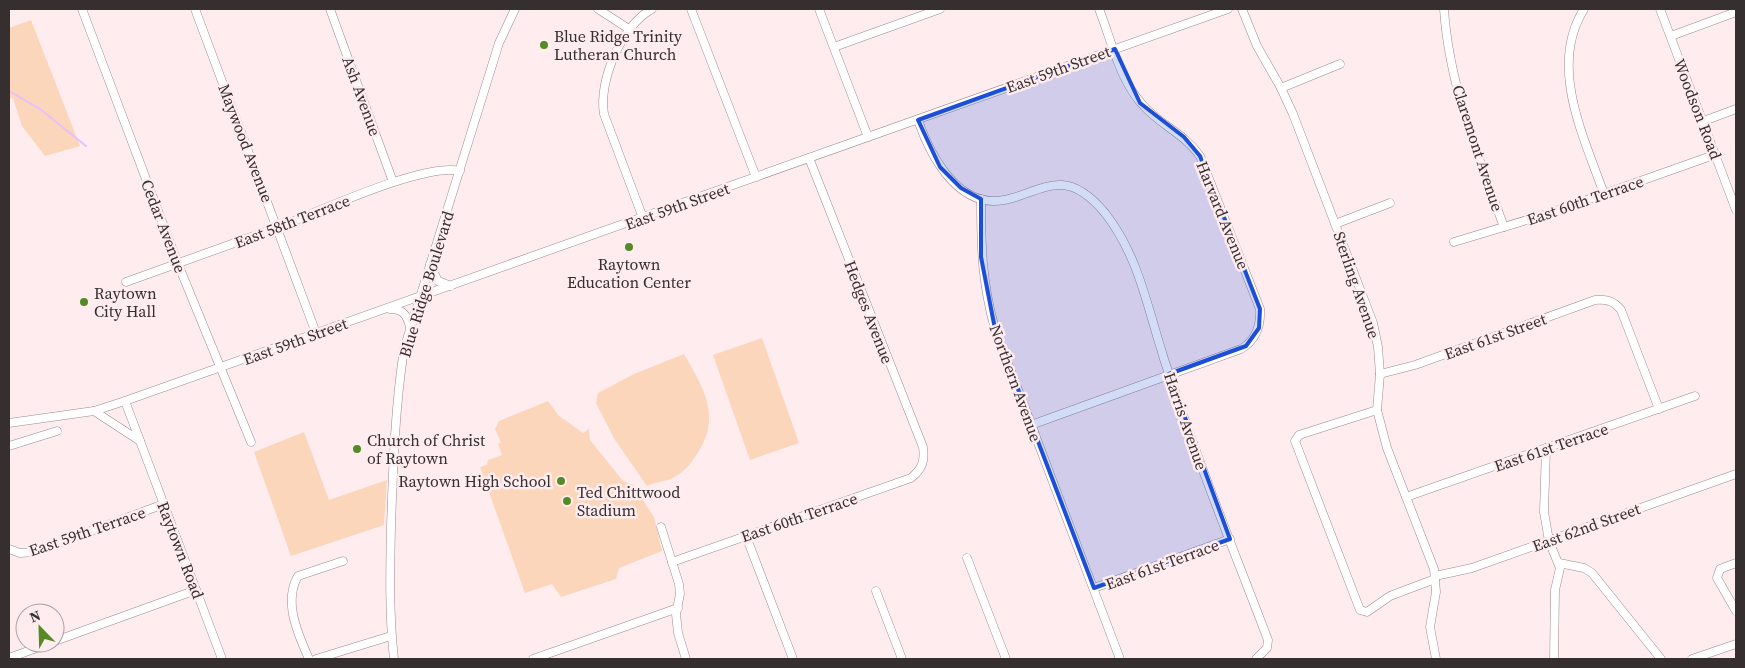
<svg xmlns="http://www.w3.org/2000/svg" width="1745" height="668" font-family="'Source Serif 4',serif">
	<rect width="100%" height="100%" fill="#feecef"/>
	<g fill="#fcd6bb">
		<path d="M 31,20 L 80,146 L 45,156 L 22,126 L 13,98 L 9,99 L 9,28 Z"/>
		<path d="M 762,338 L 799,443 L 750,460 L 713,355 Z"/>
		<path d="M 684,354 C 704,389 722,417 697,454 C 692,462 685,471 676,476 C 668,482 656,481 647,486 L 615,440 L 596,403 L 598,393 L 634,374 Z"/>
		<path d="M 548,401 L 559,416 L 583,433 L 589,429 L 590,440 L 623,481 L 633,485 L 654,517 L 662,551 L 619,568 L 616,579 L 561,597 L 552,584 L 525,593 L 480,467 L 487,465 L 488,460 L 502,455 L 498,444 L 501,442 L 495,429 L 499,421 Z"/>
		<path d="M 304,432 L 329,500 L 387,480 L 384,525 L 291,556 L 254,452 Z"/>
	</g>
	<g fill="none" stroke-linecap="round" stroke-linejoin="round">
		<path stroke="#e6c0fb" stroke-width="2" d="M 9,91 L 40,109 L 86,146"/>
		<g stroke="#9b8b8e" stroke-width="9">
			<g id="minor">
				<path d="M 82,9 L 178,264 L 251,442"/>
				<path d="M 195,9 L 316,333"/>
				<path d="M 330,9 L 393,182"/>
				<path d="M 598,9 L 629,29"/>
				<path d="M 691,9 L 756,177"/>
				<path d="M 819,9 L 868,137"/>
				<path d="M 1242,9 L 1257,46 L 1281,88 L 1293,114 L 1373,323 L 1378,347 L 1380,374 L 1377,410 L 1387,448 L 1434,569 L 1436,592 L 1430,627 L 1436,659"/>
				<path d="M 1444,9 C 1449,85 1478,156 1504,227"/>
				<path d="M 1584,9 C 1548,66 1584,137 1604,194"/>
				<path d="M 1660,9 L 1736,210"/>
				<path d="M 1671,36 L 1736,12"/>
				<path d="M 834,47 L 940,9"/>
				<path d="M 1281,88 L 1340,64"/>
				<path d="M 918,120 C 930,155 958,209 1004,200 C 1023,197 1043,184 1062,185 C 1079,186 1095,201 1105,213 C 1137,254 1146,301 1161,349 C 1166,367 1173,385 1179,403 C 1206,483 1238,561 1268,640 L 1267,648 L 1256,659"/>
				<path d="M 1701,122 L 1736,109"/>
				<path d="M 981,199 C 981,247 982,283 995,329 L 1120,659"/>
				<path d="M 643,218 L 604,114 C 598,81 622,25 652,9"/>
				<path d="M 1335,224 L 1390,203"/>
				<path d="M 1454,242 L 1547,214 L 1714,155"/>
				<path d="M 430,265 L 438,281 L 451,286"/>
				<path d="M 126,282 C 176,264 226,246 276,228 C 316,213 424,162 460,171"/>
				<path d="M 390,309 C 403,309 407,315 410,327"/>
				<path d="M 1380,374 L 1415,365 L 1595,300 C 1607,299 1614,301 1621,310 L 1659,409"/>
				<path d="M 125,401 L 140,441"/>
				<path d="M 1377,410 L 1299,435 L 1295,441 L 1360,610 L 1367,612 L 1390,596 L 1435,579"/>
				<path d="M 94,411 L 140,441 L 222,659"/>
				<path d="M 9,423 L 94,411 L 125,401 L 1228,9"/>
				<path d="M 1031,425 L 1241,349 C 1256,340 1261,326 1260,309 L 1200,156 C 1183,132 1159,125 1141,103 C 1119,78 1111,39 1099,9"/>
				<path d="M 9,446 L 57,431"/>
				<path d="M 1546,448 L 1544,512 L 1549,541 L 1560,568 L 1555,590 L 1554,659"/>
				<path d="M 1406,497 L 1695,396"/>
				<path d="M 661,527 L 679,584 L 680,594 L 676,614 L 678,633 L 686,659"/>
				<path d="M 746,536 L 793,659"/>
				<path d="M 9,549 L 20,553 L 34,552 L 164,504"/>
				<path d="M 967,558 L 1006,659"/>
				<path d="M 672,562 L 911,478 C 922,469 925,462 923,447 L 809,158"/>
				<path d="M 1559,563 L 1584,568 L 1592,573 L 1661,659"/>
				<path d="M 1736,563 L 1720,569 L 1717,578 L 1736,611"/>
				<path d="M 1435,576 L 1472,568 L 1736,474"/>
				<path d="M 1094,588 L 1230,539"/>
				<path d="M 876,591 L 902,659"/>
				<path d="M 55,641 L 196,590"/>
				<path d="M 9,658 L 50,643"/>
				<path d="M 309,659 C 298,634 283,602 298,576 L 343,561"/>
				<path d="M 316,659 L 391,636"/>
				<path d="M 394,659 C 389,615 390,571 391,527 C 393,467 395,408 404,349 L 499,43 L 515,9"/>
				<path d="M 533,659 L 678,608"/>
				<path d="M 1692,659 L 1736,644"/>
			</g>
		</g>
		<use href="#minor" stroke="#fff" stroke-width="8"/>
	</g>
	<path fill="#1d4ed8" fill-opacity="0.2" stroke="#1d4ed8" stroke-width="4" stroke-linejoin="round" d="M 1115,49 L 1140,103 L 1184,137 L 1200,156 L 1260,309 L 1259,328 L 1246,346 L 1169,374 L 1230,539 L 1094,588 L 995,329 L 981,257 L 981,199 L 961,188 L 940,167 L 918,120 Z"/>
	<g fill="#558b25" stroke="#feecef" stroke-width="2">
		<circle cx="544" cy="45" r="5"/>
		<circle cx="629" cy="247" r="5"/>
		<circle cx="84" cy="302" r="5"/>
		<circle cx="357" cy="449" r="5"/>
		<circle cx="561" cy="481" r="5"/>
		<circle cx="567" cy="501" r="5"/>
	</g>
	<g text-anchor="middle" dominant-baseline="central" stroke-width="5" stroke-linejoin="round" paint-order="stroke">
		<g font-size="16" fill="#362f30" stroke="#feecef" text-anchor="start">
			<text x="554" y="36">Blue Ridge Trinity<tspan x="554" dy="18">Lutheran Church</tspan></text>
			<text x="629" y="264" text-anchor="middle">Raytown<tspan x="629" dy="18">Education Center</tspan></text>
			<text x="94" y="293">Raytown<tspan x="94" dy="18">City Hall</tspan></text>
			<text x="367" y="440">Church of Christ<tspan x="367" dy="18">of Raytown</tspan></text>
			<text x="551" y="481" text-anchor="end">Raytown High School</text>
			<text x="577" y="492">Ted Chittwood<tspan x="577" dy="18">Stadium</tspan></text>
		</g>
		<g font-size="16" fill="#362f30" stroke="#feecef">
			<text transform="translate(1058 69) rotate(-20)">East 59th Street</text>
			<text transform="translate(362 96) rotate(70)">Ash Avenue</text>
			<text transform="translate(1698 109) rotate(69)">Woodson Road</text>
			<text transform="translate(246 143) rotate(69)">Maywood Avenue</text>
			<text transform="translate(1478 148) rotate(72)">Claremont Avenue</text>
			<text transform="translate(1585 200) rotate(-19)">East 60th Terrace</text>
			<text transform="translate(677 206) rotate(-20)">East 59th Street</text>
			<text transform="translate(1223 215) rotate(68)">Harvard Avenue</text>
			<text transform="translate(292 221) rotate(-21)">East 58th Terrace</text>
			<text transform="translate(164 226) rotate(69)">Cedar Avenue</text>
			<text transform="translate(426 284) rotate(-73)">Blue Ridge Boulevard</text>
			<text transform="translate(1357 285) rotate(71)">Sterling Avenue</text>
			<text transform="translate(869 312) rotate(69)">Hedges Avenue</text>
			<text transform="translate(1495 336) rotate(-20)">East 61st Street</text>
			<text transform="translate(295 341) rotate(-20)">East 59th Street</text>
			<text transform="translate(1016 383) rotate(70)">Northern Avenue</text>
			<text transform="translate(1186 421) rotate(71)">Harris Avenue</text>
			<text transform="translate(1551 447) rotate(-19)">East 61st Terrace</text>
			<text transform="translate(799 517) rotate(-19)">East 60th Terrace</text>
			<text transform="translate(1586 527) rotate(-20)">East 62nd Street</text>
			<text transform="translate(87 531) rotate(-19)">East 59th Terrace</text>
			<text transform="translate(181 550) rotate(69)">Raytown Road</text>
			<text transform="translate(1162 564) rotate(-20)">East 61st Terrace</text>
		</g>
	</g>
	<rect width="1745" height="668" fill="none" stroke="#362f30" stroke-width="20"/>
	<g transform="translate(40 628) rotate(337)"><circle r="24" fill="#feecef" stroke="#aea0a3"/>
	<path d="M0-4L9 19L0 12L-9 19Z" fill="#558b25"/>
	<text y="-8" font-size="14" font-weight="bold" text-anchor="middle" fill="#362f30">N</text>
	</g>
</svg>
